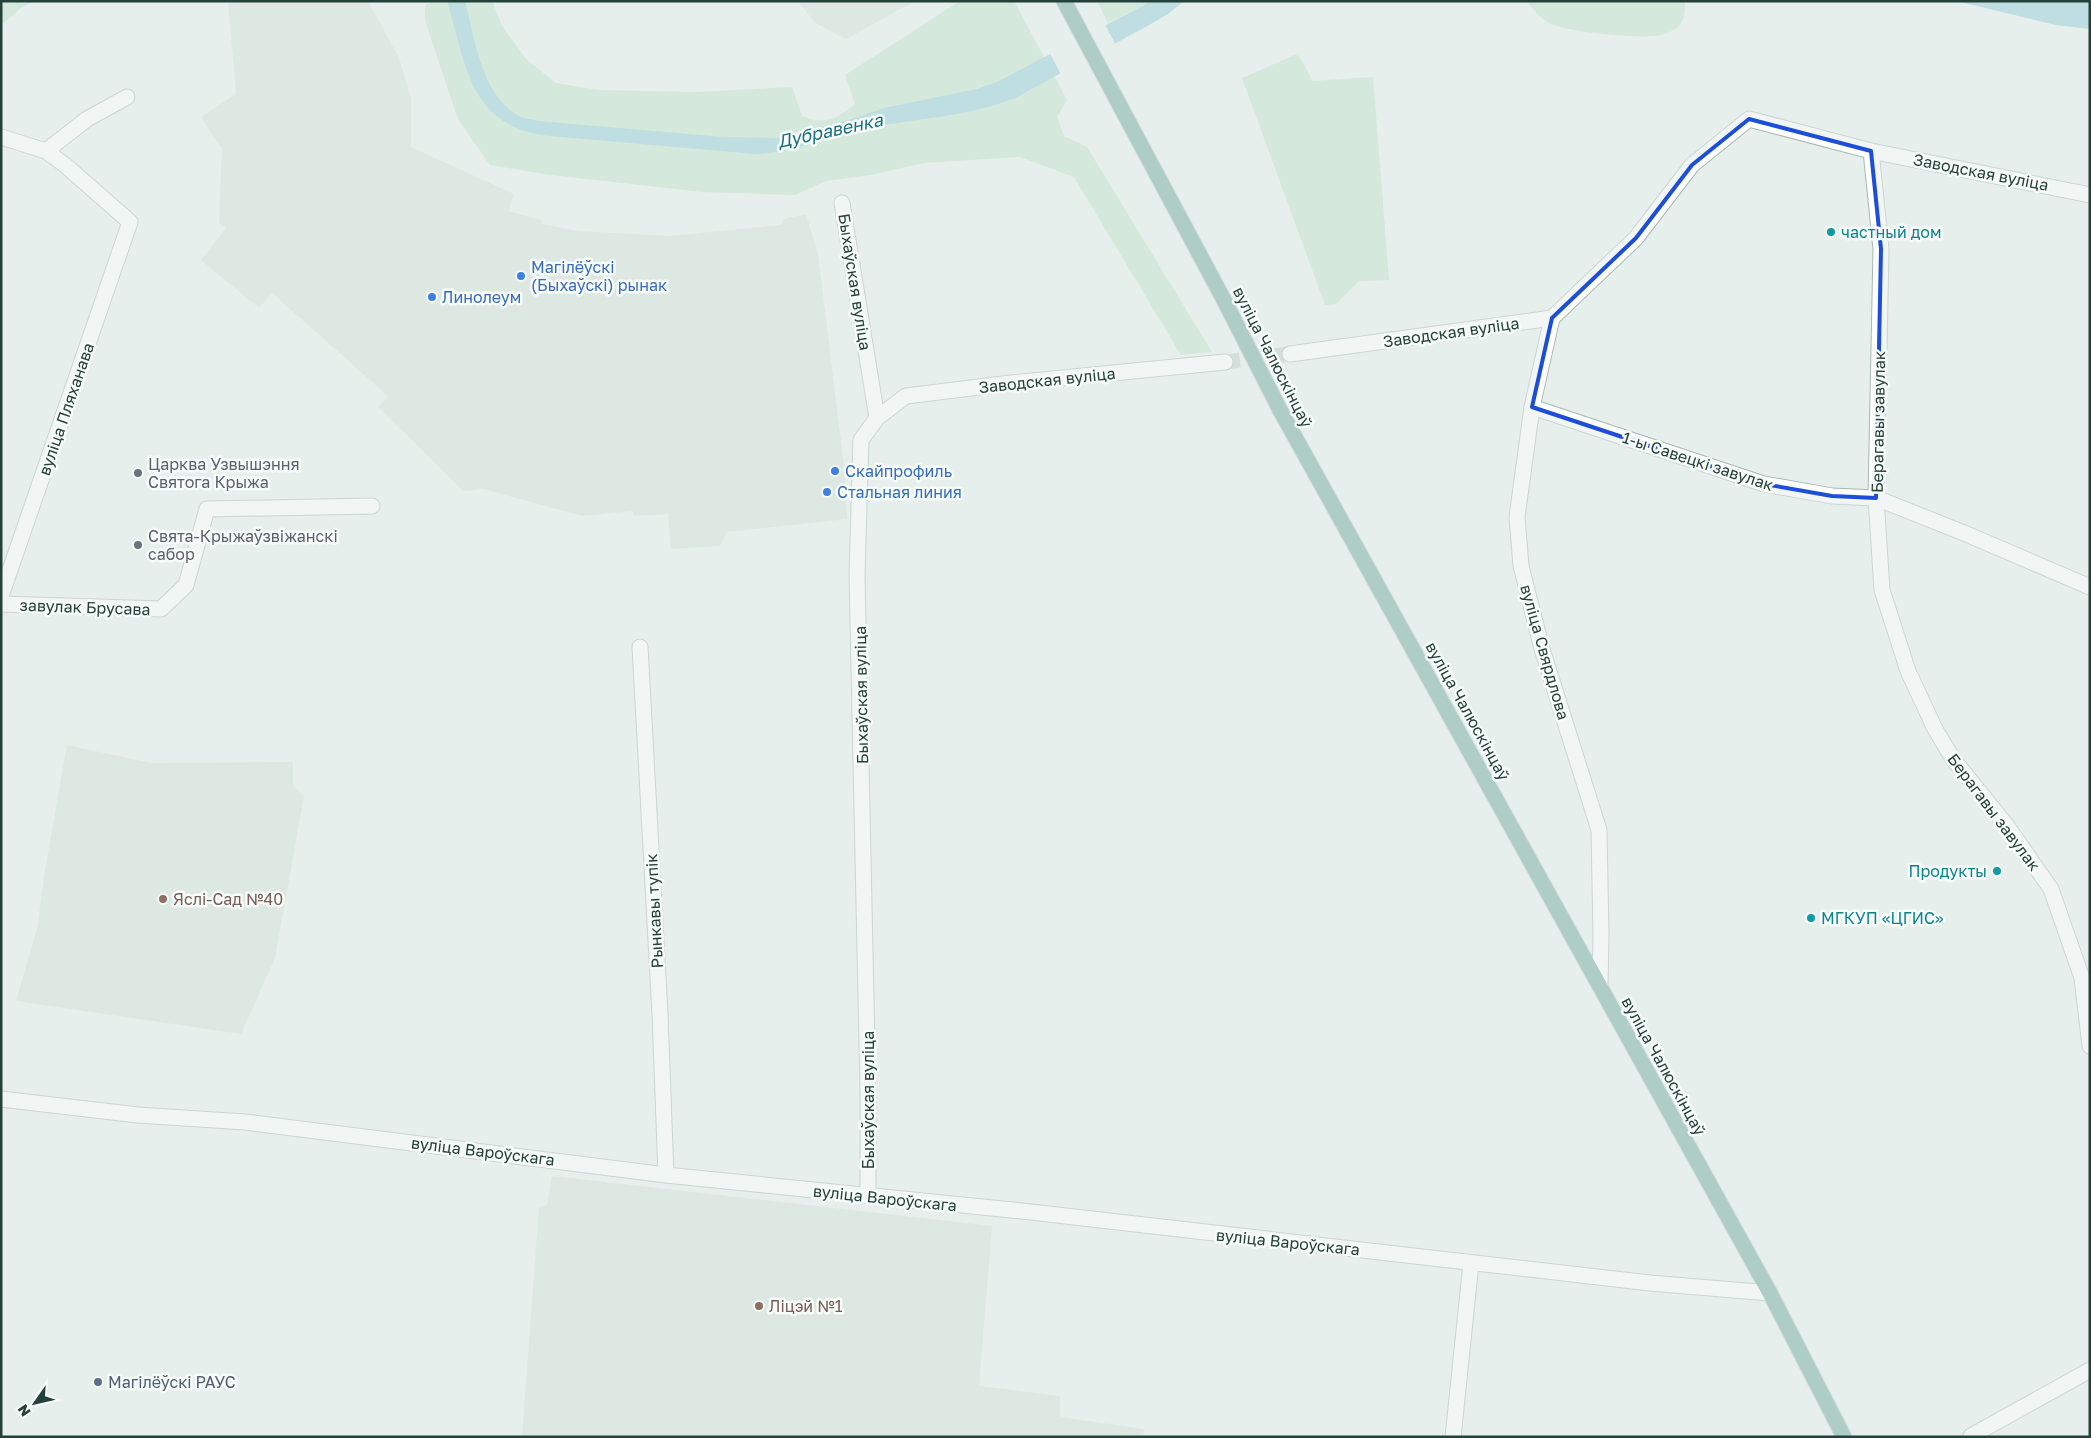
<svg xmlns="http://www.w3.org/2000/svg" width="2091" height="1438" font-family="'Golos Text',sans-serif">
	<rect width="100%" height="100%" fill="#e6efeb"/>
	<g fill="#d4dfda">
		<path d="M 228,1 L 368,1 L 399,58 L 411,98 L 411,147 L 514,194 L 508,211 L 541,220 L 541,224 L 579,231 L 669,236 L 781,225 L 784,219 L 806,214 L 818,254 L 844,466 L 847,519 L 727,532 L 720,546 L 671,549 L 668,514 L 634,516 L 633,511 L 583,516 L 483,489 L 463,491 L 378,407 L 388,396 L 272,293 L 259,308 L 201,260 L 226,228 L 219,223 L 222,149 L 201,117 L 236,94 Z"/>
		<path d="M 798,1 L 915,1 L 846,39 L 815,23 Z"/>
		<path d="M 67,745 L 151,763 L 293,762 L 293,786 L 304,796 L 275,958 L 241,1034 L 16,1001 L 37,929 L 45,870 Z"/>
		<path d="M 552,1176 L 992,1226 L 979,1386 L 1060,1396 L 1060,1417 L 1144,1429 L 1143,1437 L 522,1437 L 539,1207 L 547,1205 Z"/>
	</g>
	<g fill="#bfe0c8">
		<path d="M 1,1 L 34,1 L 21,8 L 1,25 Z"/>
		<path d="M 432,1 L 492,1 L 502,26 L 526,59 L 556,83 L 599,90 L 697,92 L 792,87 L 802,116 C 825,126 836,119 855,104 L 845,75 L 960,1 L 1014,1 L 1067,100 L 1057,117 L 1064,136 L 1087,147 L 1212,352 L 1181,355 L 1074,177 L 1020,157 L 923,163 L 871,175 L 826,181 L 795,195 L 702,192 L 551,175 L 490,165 L 458,119 L 425,20 L 425,6 Z"/>
		<path d="M 1097,1 L 1152,1 L 1108,23 Z"/>
		<path d="M 1527,1 L 1685,1 C 1685,10 1685,20 1678,27 C 1672,32 1662,36 1653,36 C 1631,38 1568,32 1549,23 C 1539,17 1534,11 1527,1 Z"/>
		<path d="M 1295,55 L 1299,56 L 1313,81 L 1373,77 L 1389,280 L 1359,281 L 1336,304 L 1325,305 L 1242,78 Z"/>
	</g>
	<g fill="#8ec9d4">
		<path d="M 447,1 L 465,1 C 475,39 481,95 519,116 C 524,119 532,119 538,121 L 723,137 L 778,138 L 822,129 L 884,108 L 977,89 L 997,82 L 1152,1 L 1184,1 L 1168,14 L 1149,25 L 1015,98 C 968,117 917,118 868,128 C 830,137 796,152 756,154 L 550,136 C 469,127 467,67 447,1 Z"/>
		<path d="M 1956,1 L 2090,1 L 2090,29 L 2056,25 Z"/>
	</g>
	<path fill="#e6efeb" d="M 1104,23 L 1116,45 L 1061,75 L 1049,51 Z"/>
	<g fill="none" stroke-linecap="round" stroke-linejoin="round">
		<path stroke="#bfccc8" stroke-width="15" stroke-dasharray="15 8" stroke-linecap="butt" d="M 1225,362 L 1290,354"/>
		<g stroke="#a8b8b2" stroke-width="17">
			<g id="minor">
				<path d="M 1,137 L 46,151 L 65,165 L 130,222 L 1,596"/>
				<path d="M 46,151 L 87,119 L 127,97"/>
				<path d="M 1871,151 L 2090,195"/>
				<path d="M 842,203 L 877,418"/>
				<path d="M 1552,318 L 1636,238 L 1692,165 L 1749,119 L 1871,151 L 1881,249 L 1876,498 L 1882,590 L 1908,671 L 1935,729 L 1953,759 L 2007,826 L 2051,889 L 2082,978 L 2090,1046"/>
				<path d="M 1552,318 L 1532,407 L 1517,517 L 1521,566 L 1542,649 L 1599,830 L 1601,935 L 1600,985"/>
				<path d="M 1290,354 L 1552,318"/>
				<path d="M 1532,407 L 1764,484 L 1832,496 L 1876,498 L 1964,533 L 2090,587"/>
				<path d="M 1,604 L 161,609 L 186,585 L 207,509 L 372,506"/>
				<path d="M 640,647 L 660,1014 L 666,1175"/>
				<path d="M 1,1099 L 138,1115 L 245,1122 L 666,1175 L 1022,1211 L 1650,1283 L 1770,1293"/>
				<path d="M 868,1196 L 868,1092 L 857,575 L 861,440 L 877,418 L 906,396 L 1011,383 L 1225,362"/>
				<path d="M 1971,1436 L 2090,1370"/>
				<path d="M 1453,1437 L 1471,1263"/>
			</g>
		</g>
		<g stroke="#c2cac8" stroke-width="17">
			<g id="major">
				<path d="M 1064,1 L 1225,302"/>
				<path d="M 1280,410 L 1770,1293 L 1844,1437"/>
			</g>
		</g>
		<use href="#minor" stroke="#fff" stroke-width="15"/>
		<use href="#major" stroke="#6aa596" stroke-width="15"/>
		<g stroke="#c2cac8" stroke-width="17" stroke-linecap="butt">
			<path id="major-bridge" d="M 1225,302 L 1280,410"/>
		</g>
		<use href="#major-bridge" stroke="#6aa596" stroke-width="15"/>
	</g>
	<path d="M0 0H2091V1438H0ZM 1749,119 L 1871,151 L 1881,249 L 1876,498 L 1832,496 L 1764,484 L 1532,407 L 1552,318 L 1636,238 L 1692,165 Z" fill="#e6efeb" fill-opacity=".55" fill-rule="evenodd"/>
	<path fill="none" stroke="#1d4ed8" stroke-width="4" stroke-linejoin="round" d="M 1749,119 L 1871,151 L 1881,249 L 1876,498 L 1832,496 L 1764,484 L 1532,407 L 1552,318 L 1636,238 L 1692,165 Z"/>
	<g fill="#0f9aa8" stroke="#f7fbf9" stroke-width="2">
		<circle cx="1831" cy="232" r="5"/>
		<circle cx="1997" cy="871" r="5"/>
		<circle cx="1811" cy="918" r="5"/>
	</g>
	<g fill="#3f7fe0" stroke="#f7fbf9" stroke-width="2">
		<circle cx="521" cy="276" r="5"/>
		<circle cx="432" cy="297" r="5"/>
		<circle cx="835" cy="471" r="5"/>
		<circle cx="827" cy="492" r="5"/>
	</g>
	<g fill="#6b7280" stroke="#f7fbf9" stroke-width="2">
		<circle cx="138" cy="473" r="5"/>
		<circle cx="138" cy="545" r="5"/>
	</g>
	<g fill="#8d6e63" stroke="#f7fbf9" stroke-width="2">
		<circle cx="163" cy="899" r="5"/>
		<circle cx="759" cy="1306" r="5"/>
	</g>
	<circle fill="#5c6f8a" stroke="#f7fbf9" stroke-width="2" cx="98" cy="1382" r="5"/>
	<g text-anchor="middle" dominant-baseline="central" stroke-width="5" stroke-linejoin="round" paint-order="stroke">
		<g font-size="16" fill="#24423a" stroke="#f7fbf9">
			<text transform="translate(1981 172) rotate(11)">Заводская вуліца</text>
			<text transform="translate(855 282) rotate(81)">Быхаўская вуліца</text>
			<text transform="translate(1451 332) rotate(-8)">Заводская вуліца</text>
			<text transform="translate(1273 357) rotate(63)">вуліца Чалюскінцаў</text>
			<text transform="translate(1047 380) rotate(-6)">Заводская вуліца</text>
			<text transform="translate(66 409) rotate(-71)">вуліца Пляханава</text>
			<text transform="translate(1878 422) rotate(-89)">Берагавы завулак</text>
			<text transform="translate(1698 461) rotate(18)">1-ы Савецкі завулак</text>
			<text transform="translate(85 607) rotate(2)">завулак Брусава</text>
			<text transform="translate(1545 652) rotate(74)">вуліца Свярдлова</text>
			<text transform="translate(861 695) rotate(-91)">Быхаўская вуліца</text>
			<text transform="translate(1468 711) rotate(61)">вуліца Чалюскінцаў</text>
			<text transform="translate(1994 812) rotate(53)">Берагавы завулак</text>
			<text transform="translate(654 911) rotate(-93)">Рынкавы тупік</text>
			<text transform="translate(1664 1066) rotate(61)">вуліца Чалюскінцаў</text>
			<text transform="translate(868 1100) rotate(-90)">Быхаўская вуліца</text>
			<text transform="translate(483 1151) rotate(7)">вуліца Вароўскага</text>
			<text transform="translate(885 1198) rotate(6)">вуліца Вароўскага</text>
			<text transform="translate(1288 1242) rotate(6)">вуліца Вароўскага</text>
		</g>
		<g font-size="16" fill="#0d838f" stroke="#f7fbf9" text-anchor="start">
			<text x="1841" y="232">частный дом</text>
			<text x="1987" y="871" text-anchor="end">Продукты</text>
			<text x="1821" y="918">МГКУП «ЦГИС»</text>
		</g>
		<g font-size="16" fill="#366cbe" stroke="#f7fbf9" text-anchor="start">
			<text x="531" y="267">Магілёўскі<tspan x="531" dy="18">(Быхаўскі) рынак</tspan></text>
			<text x="442" y="297">Линолеум</text>
			<text x="845" y="471">Скайпрофиль</text>
			<text x="837" y="492">Стальная линия</text>
		</g>
		<g font-size="16" fill="#5b616d" stroke="#f7fbf9" text-anchor="start">
			<text x="148" y="464">Царква Узвышэння<tspan x="148" dy="18">Святога Крыжа</tspan></text>
			<text x="148" y="536">Свята-Крыжаўзвіжанскі<tspan x="148" dy="18">сабор</tspan></text>
		</g>
		<g font-size="16" fill="#785e54" stroke="#f7fbf9" text-anchor="start">
			<text x="173" y="899">Яслі-Сад №40</text>
			<text x="769" y="1306">Ліцэй №1</text>
		</g>
		<g font-size="16" fill="#4e5e75" stroke="#f7fbf9" text-anchor="start">
			<text x="108" y="1382">Магілёўскі РАУС</text>
		</g>
		<g font-size="18" font-style="italic" fill="#1c6f80" stroke="#f7fbf9">
			<text transform="translate(830 130) rotate(-12)">Дубравенка</text>
		</g>
	</g>
	<rect width="2091" height="1438" fill="none" stroke="#24423a" stroke-width="5"/>
	<g transform="translate(35 1403) rotate(236)" stroke="#f7fbf9" stroke-width="4" paint-order="stroke">
	<path d="M0-4L9 19L0 12L-9 19Z" fill="#24423a"/>
	<text y="-8" font-size="14" font-weight="bold" text-anchor="middle" fill="#24423a">N</text>
	</g>
</svg>
